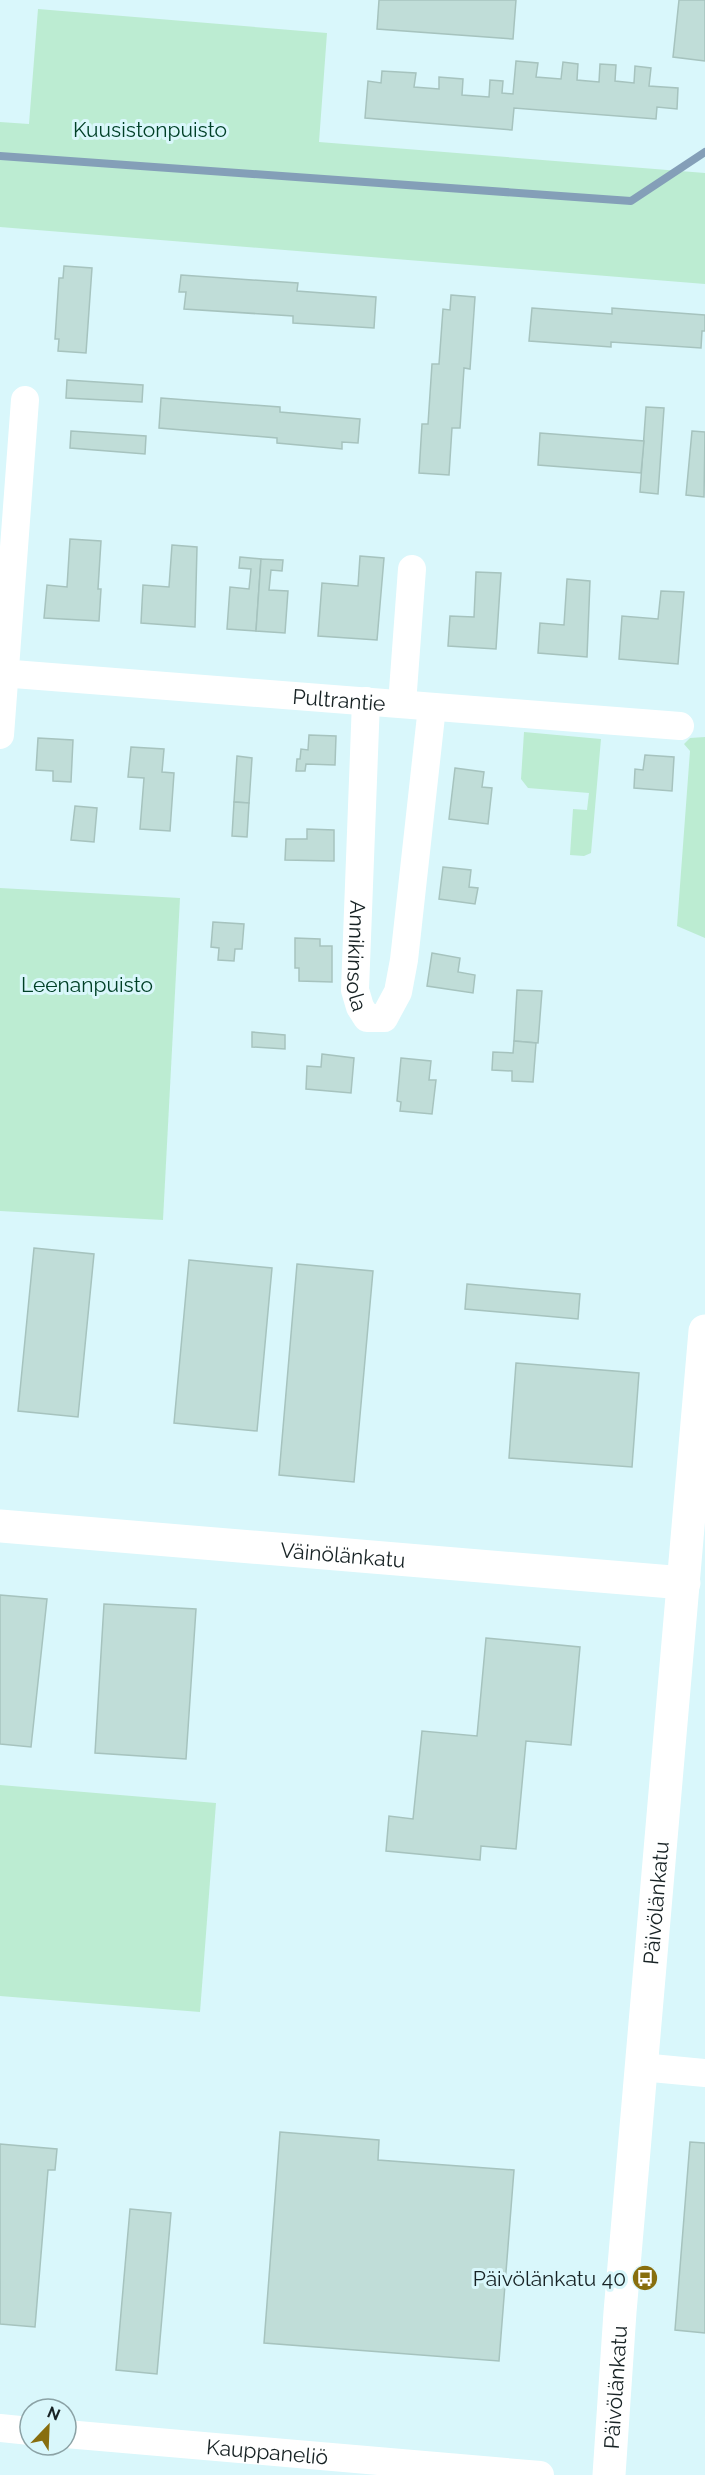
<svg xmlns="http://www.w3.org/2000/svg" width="705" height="2475" font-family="Raleway,sans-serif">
	<rect width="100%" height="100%" fill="#d9f7fb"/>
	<g fill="#bcecd2">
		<path d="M 38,9 L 327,33 L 319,142 L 705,173 L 705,284 L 0,227 L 0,122 L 29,124 Z"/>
		<path d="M 524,732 L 601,739 L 591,853 L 584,856 L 570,855 L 573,809 L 587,810 L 589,793 L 528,788 L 521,779 Z"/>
		<path d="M 705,737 L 705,938 L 677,926 L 690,751 L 684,744 L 690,738 Z"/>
		<path d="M 0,888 L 180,898 L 163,1220 L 0,1211 Z"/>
		<path d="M 0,1785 L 216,1803 L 200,2012 L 0,1996 Z"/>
	</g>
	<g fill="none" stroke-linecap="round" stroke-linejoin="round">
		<path stroke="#849fb8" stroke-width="8" d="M 0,156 L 631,201 L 705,152"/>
	</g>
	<g fill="#c0ddd8" stroke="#a6c3be" stroke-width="1.5">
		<path d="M 379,0 L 516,0 L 513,39 L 377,29 Z"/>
		<path d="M 679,0 L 705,0 L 705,61 L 673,57 Z"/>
		<path d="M 516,61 L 538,63 L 536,77 L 561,79 L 563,62 L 578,64 L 577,80 L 599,82 L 600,64 L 616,65 L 615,81 L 634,83 L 635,66 L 651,68 L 649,86 L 678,88 L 677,109 L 657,107 L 656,119 L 514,108 L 512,130 L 365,118 L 368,81 L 381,83 L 382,71 L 416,73 L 414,87 L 439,89 L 439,77 L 463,79 L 462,95 L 489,97 L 490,80 L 503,81 L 502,93 L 513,94 Z"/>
		<path d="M 64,266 L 92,268 L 86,353 L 58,351 L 59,339 L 55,339 L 59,278 L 63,278 Z"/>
		<path d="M 181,275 L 298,283 L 297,291 L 376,297 L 374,328 L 293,323 L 293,316 L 184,309 L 186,292 L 179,292 Z"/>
		<path d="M 451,295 L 475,297 L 470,369 L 464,368 L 460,428 L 452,428 L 449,475 L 419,473 L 422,424 L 428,424 L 432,364 L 439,364 L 443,309 L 450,310 Z"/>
		<path d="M 532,308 L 612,314 L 612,308 L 705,315 L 705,331 L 702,331 L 701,348 L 611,342 L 611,347 L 529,341 Z"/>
		<path d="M 67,380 L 143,385 L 142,402 L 66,398 Z"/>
		<path d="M 161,398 L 280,407 L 280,412 L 360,419 L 358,443 L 342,442 L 342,449 L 277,443 L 277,438 L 159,428 Z"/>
		<path d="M 646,407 L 664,408 L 658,494 L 640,492 Z"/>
		<path d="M 71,431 L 146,436 L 145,454 L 70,448 Z"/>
		<path d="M 692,431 L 705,432 L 704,497 L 686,495 Z"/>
		<path d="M 540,433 L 644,441 L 641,473 L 538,465 Z"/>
		<path d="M 70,539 L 101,541 L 98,589 L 101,589 L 99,621 L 44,618 L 47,585 L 67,587 Z"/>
		<path d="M 172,545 L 197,547 L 195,627 L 141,623 L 143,585 L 169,587 Z"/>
		<path d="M 360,556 L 384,558 L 377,640 L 318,636 L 322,583 L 358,586 Z"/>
		<path d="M 240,557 L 261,559 L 256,631 L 227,629 L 230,587 L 249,589 L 251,569 L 239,568 Z"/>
		<path d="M 261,559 L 283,560 L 282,571 L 271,570 L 269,590 L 288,591 L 285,633 L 256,631 Z"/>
		<path d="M 476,572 L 501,573 L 496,649 L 448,646 L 450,616 L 474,617 Z"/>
		<path d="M 567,579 L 590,581 L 587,657 L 538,653 L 540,623 L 564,625 Z"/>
		<path d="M 661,591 L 684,592 L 678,664 L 619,659 L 622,616 L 658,619 Z"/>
		<path d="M 309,735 L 336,736 L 335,765 L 306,764 L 305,771 L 296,771 L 297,759 L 300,759 L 301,749 L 308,750 Z"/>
		<path d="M 38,738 L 73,740 L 71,782 L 53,781 L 53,771 L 36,770 Z"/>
		<path d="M 131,747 L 164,749 L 162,772 L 174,773 L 170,831 L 140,829 L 144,778 L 128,777 Z"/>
		<path d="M 645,755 L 674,757 L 672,791 L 634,788 L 635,769 L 643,770 Z"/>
		<path d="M 237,756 L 252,758 L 249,803 L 234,802 Z"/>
		<path d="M 455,768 L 484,772 L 482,787 L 492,788 L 488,824 L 449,819 Z"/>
		<path d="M 234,802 L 249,803 L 247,837 L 232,836 Z"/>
		<path d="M 75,806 L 97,808 L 94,842 L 71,840 Z"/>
		<path d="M 307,829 L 334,830 L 334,861 L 285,860 L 286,839 L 307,839 Z"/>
		<path d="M 443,867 L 471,870 L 469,887 L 478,888 L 475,904 L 439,899 Z"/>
		<path d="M 213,922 L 244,924 L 242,949 L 235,949 L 234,961 L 218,960 L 219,948 L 211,947 Z"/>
		<path d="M 295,938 L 320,939 L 320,946 L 332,946 L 332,982 L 299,981 L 299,968 L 295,968 Z"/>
		<path d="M 432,953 L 460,958 L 458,972 L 475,975 L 473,993 L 427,986 Z"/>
		<path d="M 517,990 L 542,991 L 538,1043 L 514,1041 Z"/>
		<path d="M 252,1032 L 285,1035 L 285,1049 L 252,1047 Z"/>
		<path d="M 514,1041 L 536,1043 L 533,1082 L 512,1081 L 512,1071 L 492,1070 L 493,1052 L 513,1053 Z"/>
		<path d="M 322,1054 L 354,1058 L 351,1093 L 306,1089 L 307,1066 L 321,1067 Z"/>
		<path d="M 401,1058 L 431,1061 L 429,1080 L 436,1080 L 432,1114 L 400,1111 L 401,1102 L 397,1101 Z"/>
		<path d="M 34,1248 L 94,1254 L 78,1417 L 18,1411 Z"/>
		<path d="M 189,1260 L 272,1268 L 257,1431 L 174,1423 Z"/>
		<path d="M 297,1264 L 373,1271 L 354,1482 L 279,1475 Z"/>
		<path d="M 467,1284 L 580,1294 L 578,1319 L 465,1309 Z"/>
		<path d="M 516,1363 L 639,1373 L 632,1467 L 509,1458 Z"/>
		<path d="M 0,1595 L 47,1599 L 31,1747 L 0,1744 Z"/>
		<path d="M 104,1604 L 196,1609 L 186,1759 L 95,1753 Z"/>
		<path d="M 486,1638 L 580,1647 L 571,1745 L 526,1741 L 516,1849 L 481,1846 L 480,1860 L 386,1851 L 389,1816 L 413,1819 L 422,1731 L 477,1736 Z"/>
		<path d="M 280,2132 L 379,2140 L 378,2160 L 514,2170 L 499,2361 L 264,2343 Z"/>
		<path d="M 690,2142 L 705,2143 L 705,2333 L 675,2330 Z"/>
		<path d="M 0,2144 L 57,2149 L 55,2170 L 48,2170 L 35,2327 L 0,2324 Z"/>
		<path d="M 130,2209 L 171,2213 L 157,2374 L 116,2370 Z"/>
	</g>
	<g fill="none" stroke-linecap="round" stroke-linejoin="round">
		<g stroke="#fff" stroke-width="28">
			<path id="s1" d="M 0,673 L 680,726"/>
			<path id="s2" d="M 366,701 L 355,990 L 360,1007 L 367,1018 L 384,1018 L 398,992 L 404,960 L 432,707"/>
			<path d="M 402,704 L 412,569"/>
			<path d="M 0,735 L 25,400"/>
			<path d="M 641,2067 L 705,2073"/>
			<path d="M 0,2428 L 30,2431"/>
			<path id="s3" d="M 66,2434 L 540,2475"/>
		</g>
		<g stroke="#fff" stroke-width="33">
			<path id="s4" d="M 0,1526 L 684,1583"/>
			<path id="s5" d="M 609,2475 L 620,2312 L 705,1331"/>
		</g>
	</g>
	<defs>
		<g id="bus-disc" transform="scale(1.35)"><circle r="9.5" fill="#886e0e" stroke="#d9f7fb"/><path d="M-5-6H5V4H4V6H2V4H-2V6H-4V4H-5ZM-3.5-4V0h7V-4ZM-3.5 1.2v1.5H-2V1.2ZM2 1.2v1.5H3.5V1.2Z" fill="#fff"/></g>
	</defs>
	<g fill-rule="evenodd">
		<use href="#bus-disc" x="645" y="2278"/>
	</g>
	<g text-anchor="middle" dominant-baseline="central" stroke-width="6" stroke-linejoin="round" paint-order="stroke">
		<g font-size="21" fill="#004027" stroke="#d9f7fb">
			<text x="150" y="129">Kuusistonpuisto</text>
			<text x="87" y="984">Leenanpuisto</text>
		</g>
		<g font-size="21" fill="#172224" stroke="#d9f7fb">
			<text stroke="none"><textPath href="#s1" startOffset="340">Pultrantie</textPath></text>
			<text stroke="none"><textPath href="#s2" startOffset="255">Annikinsola</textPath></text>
			<text stroke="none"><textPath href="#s4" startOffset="344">Väinölänkatu</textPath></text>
			<text stroke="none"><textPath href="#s5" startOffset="574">Päivölänkatu</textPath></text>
			<text stroke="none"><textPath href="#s5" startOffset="88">Päivölänkatu</textPath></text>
			<text stroke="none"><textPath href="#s3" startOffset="202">Kauppaneliö</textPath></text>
		</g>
		<g font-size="21" fill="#172224" stroke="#d9f7fb" text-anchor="end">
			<text x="626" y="2278">Päivölänkatu 40</text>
		</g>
	</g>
	<g transform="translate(48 2427) rotate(23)"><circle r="28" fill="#d9f7fb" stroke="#8ba2a5" stroke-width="1.5"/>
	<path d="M0-4.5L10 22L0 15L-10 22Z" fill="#886e0e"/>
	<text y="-9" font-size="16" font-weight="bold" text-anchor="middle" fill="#172224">N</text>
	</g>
</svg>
